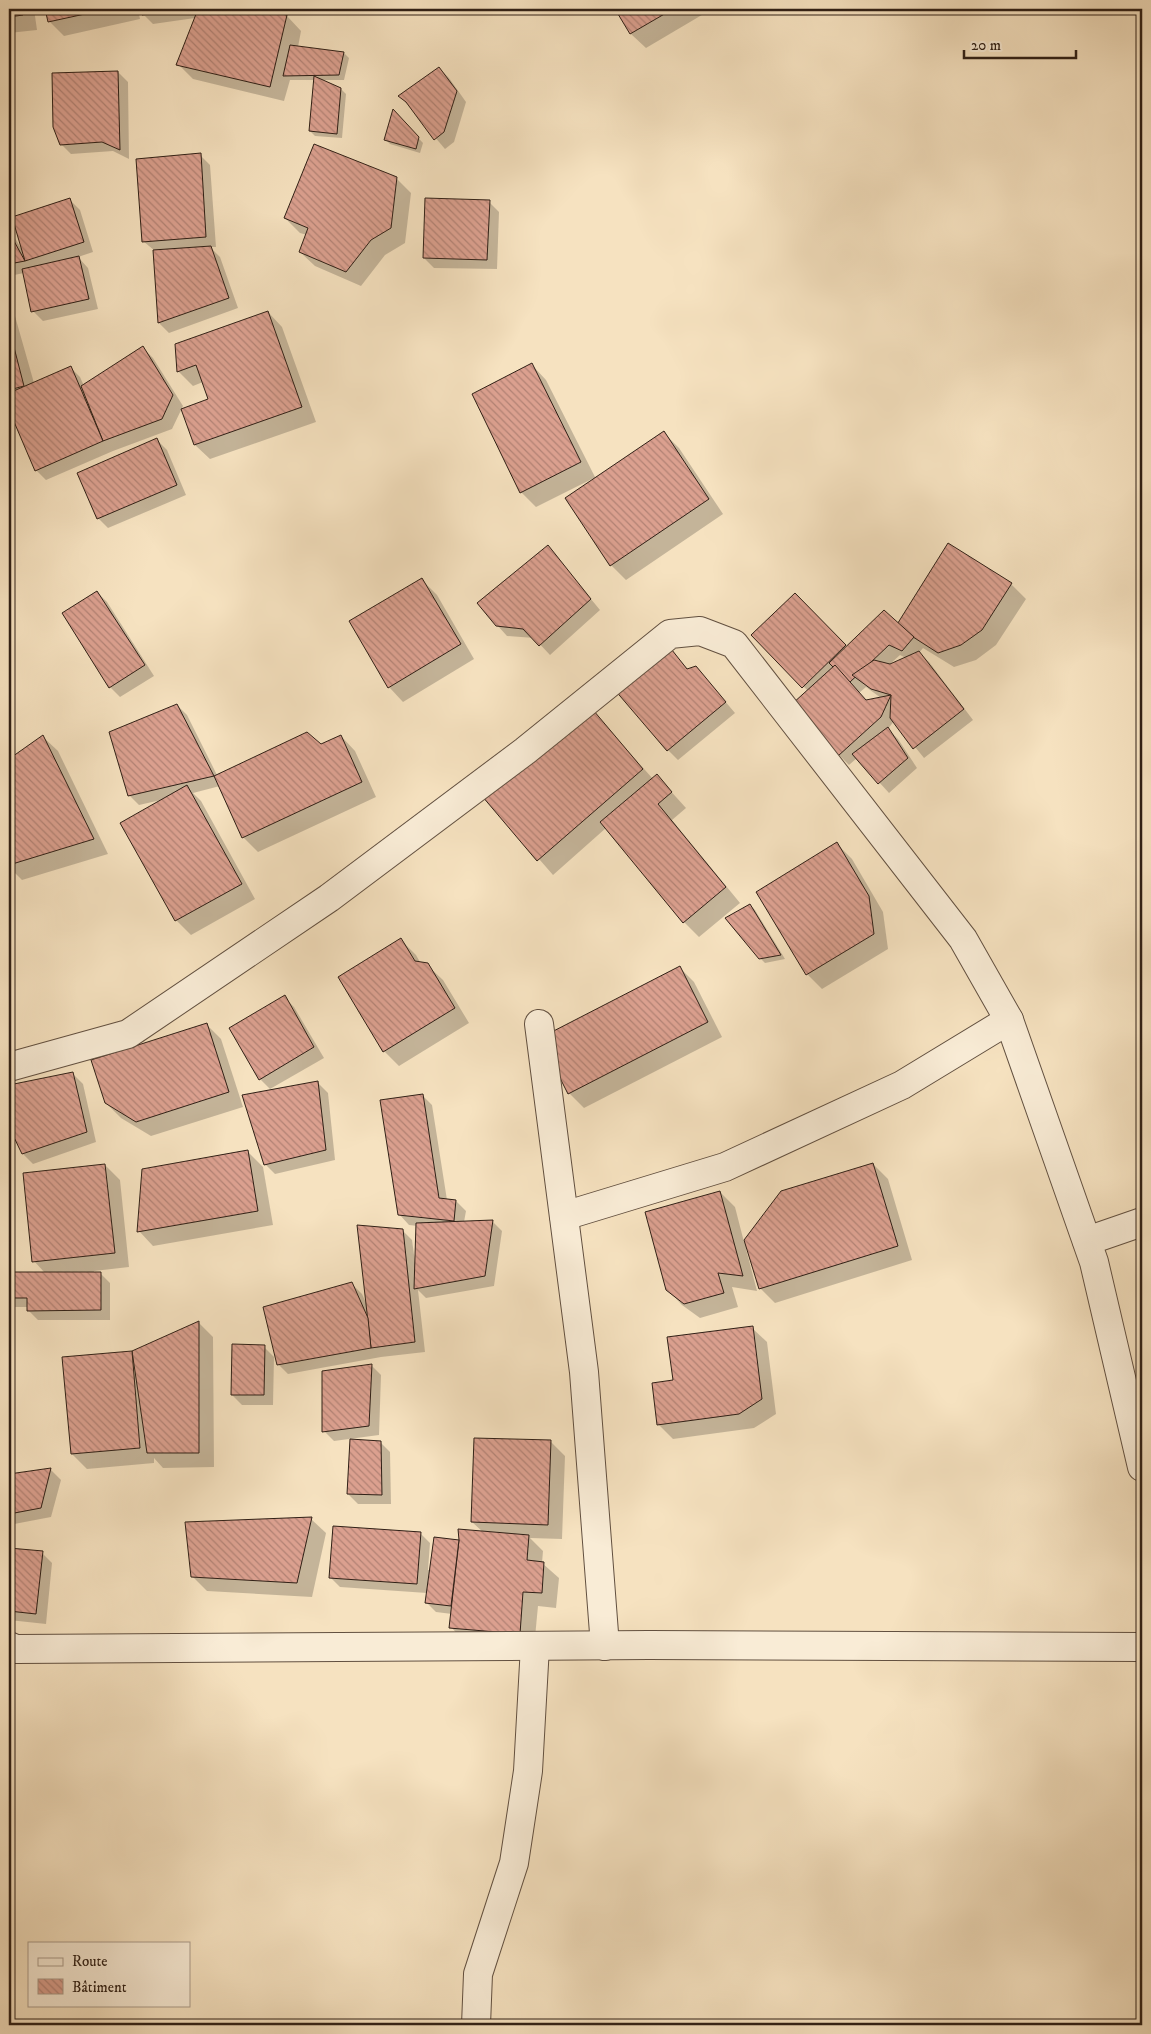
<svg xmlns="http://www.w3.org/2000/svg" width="1151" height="2034" font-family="'IM FELL DW Pica',serif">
	<defs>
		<pattern id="building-back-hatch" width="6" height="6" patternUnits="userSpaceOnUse" patternTransform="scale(1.25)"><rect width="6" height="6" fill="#dba08f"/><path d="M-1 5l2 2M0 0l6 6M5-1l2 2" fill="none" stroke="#b28274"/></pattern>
	</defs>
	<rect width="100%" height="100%" fill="#f6e2c0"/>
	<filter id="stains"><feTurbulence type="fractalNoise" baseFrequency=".004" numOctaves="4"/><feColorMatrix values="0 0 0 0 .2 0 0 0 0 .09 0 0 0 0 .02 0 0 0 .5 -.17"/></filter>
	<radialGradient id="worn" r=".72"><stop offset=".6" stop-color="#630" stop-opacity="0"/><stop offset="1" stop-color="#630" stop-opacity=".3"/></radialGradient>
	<g fill="#0003" fill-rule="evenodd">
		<path d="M 9,9 L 34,9 L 37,30 L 9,33 Z"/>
		<path d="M 46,9 L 138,9 L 140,19 L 64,36 L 49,21 Z"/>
		<path d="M 142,9 L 256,9 L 287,16 L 301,31 L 298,47 L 344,53 L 349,58 L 344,80 L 320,80 L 341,89 L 346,94 L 342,138 L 315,136 L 310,131 L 314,80 L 290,80 L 284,101 L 193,79 L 178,64 L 195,18 L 153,24 L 143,14 Z"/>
		<path d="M 616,9 L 712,9 L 646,48 L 631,34 Z"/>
		<path d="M 439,68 L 449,78 L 466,102 L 454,142 L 445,149 L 400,96 Z"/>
		<path d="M 118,72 L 128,82 L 129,159 L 113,151 L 71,154 L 61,144 Z"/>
		<path d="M 394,112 L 423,143 L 420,153 L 390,144 L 385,139 Z"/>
		<path d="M 200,155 L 210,165 L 216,247 L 210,247 L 220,257 L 238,308 L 169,333 L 159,323 L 155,251 L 143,241 Z"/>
		<path d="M 396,178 L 411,193 L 405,243 L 385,255 L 361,286 L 315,266 L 300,252 L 307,235 L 300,233 L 285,218 Z"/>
		<path d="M 70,200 L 80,210 L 93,252 L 78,257 L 88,268 L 98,309 L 43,321 L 33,311 L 24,273 L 9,276 L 9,228 L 22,250 Z"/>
		<path d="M 489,202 L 499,212 L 497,269 L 434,268 L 424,258 Z"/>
		<path d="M 9,295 L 34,383 L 70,367 L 80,377 L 84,386 L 143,348 L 153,358 L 183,406 L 172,429 L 113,451 L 46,480 L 36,470 L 9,408 Z"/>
		<path d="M 268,312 L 282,327 L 316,422 L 210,459 L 195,445 L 210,400 L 203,382 L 193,386 L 178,371 Z"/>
		<path d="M 532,365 L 546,380 L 596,479 L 664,433 L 679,448 L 723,514 L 626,580 L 611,565 L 594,478 L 536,507 L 521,492 Z"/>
		<path d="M 157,440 L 167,450 L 186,495 L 108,528 L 98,518 Z"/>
		<path d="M 548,547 L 600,610 L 550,655 L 534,638 L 507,636 L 497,625 Z"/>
		<path d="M 422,580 L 437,595 L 474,659 L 403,702 L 389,687 Z"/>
		<path d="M 1011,584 L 1026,599 L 996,645 L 976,660 L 954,667 L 923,648 L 919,653 L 929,662 L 973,720 L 924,758 L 894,721 L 888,729 L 898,739 L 917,768 L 889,793 L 857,758 L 849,765 L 839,755 L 808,691 L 753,635 L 795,595 L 846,647 L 898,625 ZM 900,655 L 906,658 L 889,665 ZM 866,687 L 881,698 L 867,701 L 859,693 Z"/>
		<path d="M 97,592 L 107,602 L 154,676 L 120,697 L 110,687 Z"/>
		<path d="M 667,646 L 689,670 L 696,667 L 735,713 L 678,760 L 668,750 Z"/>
		<path d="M 177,705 L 187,715 L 217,775 L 321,745 L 341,736 L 355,751 L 376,797 L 258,852 L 243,837 L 220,786 L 193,793 L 201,801 L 255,899 L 191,935 L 176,920 L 161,800 L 139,805 L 129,795 Z"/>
		<path d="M 588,706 L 653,779 L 657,776 L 686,808 L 672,820 L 740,903 L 699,937 L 684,922 L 606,828 L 553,875 L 484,796 Z"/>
		<path d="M 43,737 L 58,751 L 108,854 L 22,880 L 9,867 L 9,760 Z"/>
		<path d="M 837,844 L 852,859 L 883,912 L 888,949 L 822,989 L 807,974 Z"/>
		<path d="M 750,905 L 755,910 L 785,959 L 765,963 L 760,958 Z"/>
		<path d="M 401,940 L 416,955 L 421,964 L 427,965 L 443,980 L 469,1023 L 399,1066 L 384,1051 Z"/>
		<path d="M 679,967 L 694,982 L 722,1037 L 584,1108 L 569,1093 L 542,1039 Z"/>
		<path d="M 284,997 L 294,1007 L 324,1058 L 270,1089 L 260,1079 Z"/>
		<path d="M 206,1024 L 221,1039 L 243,1107 L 151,1136 L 121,1118 L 106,1103 Z"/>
		<path d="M 73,1074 L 83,1084 L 96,1142 L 33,1164 L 23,1154 L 9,1124 L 9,1086 Z"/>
		<path d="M 318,1083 L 328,1093 L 335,1160 L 275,1174 L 265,1164 Z"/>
		<path d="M 422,1095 L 432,1105 L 447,1200 L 456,1201 L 466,1211 L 464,1222 L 492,1221 L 502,1231 L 494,1286 L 426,1298 L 418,1290 L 425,1352 L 381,1357 L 288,1374 L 278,1364 L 352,1284 L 362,1294 L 367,1305 L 402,1230 L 412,1240 L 415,1262 L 416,1262 L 418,1226 L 409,1225 L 399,1214 Z"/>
		<path d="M 248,1152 L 263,1167 L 273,1225 L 153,1246 L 139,1231 Z"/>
		<path d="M 873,1164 L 888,1179 L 912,1260 L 775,1303 L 760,1288 L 748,1249 L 746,1249 L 757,1291 L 732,1287 L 738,1307 L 700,1318 L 682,1305 L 667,1289 L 720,1192 L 735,1207 L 744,1242 L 782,1192 Z"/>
		<path d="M 105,1165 L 120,1180 L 129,1267 L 94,1271 L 94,1273 L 100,1273 L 110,1283 L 110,1320 L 38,1320 L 28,1310 L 28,1307 L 9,1307 L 9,1273 L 45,1273 L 34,1261 Z"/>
		<path d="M 199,1323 L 213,1337 L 214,1467 L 163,1468 L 154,1458 L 154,1463 L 87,1469 L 72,1454 L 132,1352 Z"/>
		<path d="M 752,1328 L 767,1342 L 776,1414 L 754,1428 L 673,1439 L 658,1424 L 674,1382 Z"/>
		<path d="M 264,1347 L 274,1357 L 273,1405 L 242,1405 L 232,1395 Z"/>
		<path d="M 371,1365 L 381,1375 L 379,1435 L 334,1441 L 324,1431 Z"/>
		<path d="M 550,1441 L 565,1456 L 562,1539 L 530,1538 L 543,1551 L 542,1563 L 559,1578 L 556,1608 L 538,1606 L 534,1648 L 465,1642 L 451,1627 L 452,1614 L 436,1612 L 426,1602 L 427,1593 L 340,1587 L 330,1577 L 420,1533 L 430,1543 L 428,1570 L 430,1570 L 435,1538 L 461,1541 L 483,1532 L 472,1522 Z"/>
		<path d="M 380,1442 L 390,1452 L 391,1504 L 358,1504 L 348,1494 Z"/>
		<path d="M 51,1470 L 61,1480 L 51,1517 L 9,1525 L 9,1475 Z"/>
		<path d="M 311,1519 L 326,1533 L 312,1597 L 207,1591 L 192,1576 Z"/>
		<path d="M 9,1549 L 42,1553 L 52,1563 L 46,1624 L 9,1620 Z"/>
	</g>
	<g fill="url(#building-back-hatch)" stroke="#302016">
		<path d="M 9,9 L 22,9 L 23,15 L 9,17 Z"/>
		<path d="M 45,9 L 108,9 L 48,22 Z"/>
		<path d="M 141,9 L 184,9 L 142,15 Z"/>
		<path d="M 198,9 L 261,9 L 287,15 L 270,87 L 176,65 Z"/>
		<path d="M 615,9 L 673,9 L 630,34 Z"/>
		<path d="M 290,45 L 344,52 L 339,75 L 283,76 Z"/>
		<path d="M 439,67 L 457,91 L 444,132 L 434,140 L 406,102 L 398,96 Z"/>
		<path d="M 118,71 L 120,150 L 102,142 L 60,145 L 53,127 L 52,73 Z"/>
		<path d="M 314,76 L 341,88 L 337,134 L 309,131 Z"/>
		<path d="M 393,109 L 419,137 L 416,149 L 384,140 Z"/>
		<path d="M 314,144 L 397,177 L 391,228 L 371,240 L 346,272 L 299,252 L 308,228 L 284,218 Z"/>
		<path d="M 201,153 L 206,237 L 142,242 L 136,159 Z"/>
		<path d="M 70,198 L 84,242 L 25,261 L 12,217 Z"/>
		<path d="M 425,198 L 490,200 L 487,260 L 423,258 Z"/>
		<path d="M 9,232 L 25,261 L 9,264 Z"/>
		<path d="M 211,246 L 229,298 L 158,323 L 153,250 Z"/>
		<path d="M 79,256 L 89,299 L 31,312 L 22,269 Z"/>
		<path d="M 268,311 L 302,407 L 194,445 L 181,409 L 208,399 L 196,365 L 177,372 L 175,344 Z"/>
		<path d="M 9,328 L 24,386 L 9,390 Z"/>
		<path d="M 143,346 L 173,395 L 162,419 L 103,441 L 81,386 Z"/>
		<path d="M 532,363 L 581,462 L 520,493 L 472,394 Z"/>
		<path d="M 71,366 L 103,441 L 35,471 L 9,410 L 9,393 Z"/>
		<path d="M 664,431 L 709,499 L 610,566 L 565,498 Z"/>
		<path d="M 157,438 L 177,485 L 97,519 L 77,473 Z"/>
		<path d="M 948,543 L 1012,583 L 982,630 L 961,645 L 938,653 L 896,626 Z"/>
		<path d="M 548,545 L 591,599 L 539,646 L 523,629 L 496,626 L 477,603 Z"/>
		<path d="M 422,578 L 461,644 L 388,688 L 349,621 Z"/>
		<path d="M 97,591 L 145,665 L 109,688 L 62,613 Z"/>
		<path d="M 795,593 L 846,645 L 802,688 L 751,635 Z"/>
		<path d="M 884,610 L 914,637 L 902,651 L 889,645 L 849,683 L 829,663 Z"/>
		<path d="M 668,645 L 687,669 L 696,666 L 726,702 L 667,751 L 614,689 Z"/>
		<path d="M 919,651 L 964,709 L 913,749 L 890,718 L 891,695 L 871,689 L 852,675 L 874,660 L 890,664 Z"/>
		<path d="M 835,665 L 866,700 L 891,695 L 881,717 L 838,756 L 792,704 Z"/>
		<path d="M 177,704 L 214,776 L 128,796 L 109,732 Z"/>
		<path d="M 588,704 L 643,769 L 537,861 L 482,796 Z"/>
		<path d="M 888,727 L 908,758 L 878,784 L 852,754 Z"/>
		<path d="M 307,732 L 321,744 L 341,735 L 362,782 L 242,838 L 214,776 Z"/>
		<path d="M 43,735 L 94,839 L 9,865 L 9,759 Z"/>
		<path d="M 657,774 L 672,792 L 658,804 L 726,887 L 683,923 L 600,822 Z"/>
		<path d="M 187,785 L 242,884 L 175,921 L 120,823 Z"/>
		<path d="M 837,842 L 869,896 L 874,934 L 806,975 L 756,892 Z"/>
		<path d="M 750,904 L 781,955 L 759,959 L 725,918 Z"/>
		<path d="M 401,938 L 415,961 L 428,963 L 455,1008 L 383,1052 L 338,977 Z"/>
		<path d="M 680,966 L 708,1022 L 568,1094 L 540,1038 Z"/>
		<path d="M 285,995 L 314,1047 L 259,1080 L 229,1028 Z"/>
		<path d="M 207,1023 L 229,1092 L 136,1122 L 105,1103 L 91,1060 Z"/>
		<path d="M 73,1072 L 87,1132 L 22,1154 L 9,1127 L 9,1085 Z"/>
		<path d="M 318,1081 L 326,1150 L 264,1165 L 242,1095 Z"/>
		<path d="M 423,1094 L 439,1198 L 456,1200 L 454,1221 L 398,1215 L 380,1100 Z"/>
		<path d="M 248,1150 L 258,1211 L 137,1232 L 142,1169 Z"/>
		<path d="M 873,1163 L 898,1246 L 759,1289 L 744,1240 L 781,1191 Z"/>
		<path d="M 105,1164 L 115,1253 L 32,1262 L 23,1173 Z"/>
		<path d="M 720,1191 L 743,1276 L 718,1273 L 724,1293 L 684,1304 L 666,1290 L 645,1212 Z"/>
		<path d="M 493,1220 L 485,1276 L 414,1289 L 416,1223 Z"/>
		<path d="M 357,1225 L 403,1229 L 415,1342 L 371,1348 Z"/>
		<path d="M 9,1272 L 101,1272 L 101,1310 L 27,1311 L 27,1298 L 9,1298 Z"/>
		<path d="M 352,1282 L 368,1318 L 371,1348 L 277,1365 L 263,1307 Z"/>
		<path d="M 199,1321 L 199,1453 L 147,1453 L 132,1351 Z"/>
		<path d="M 753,1326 L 762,1399 L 739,1414 L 657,1425 L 652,1383 L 673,1380 L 667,1337 Z"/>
		<path d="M 232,1344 L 265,1345 L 264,1395 L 231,1395 Z"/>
		<path d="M 132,1351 L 140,1448 L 71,1454 L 62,1357 Z"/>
		<path d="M 372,1364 L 369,1426 L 322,1432 L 322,1371 Z"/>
		<path d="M 474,1438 L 551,1440 L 548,1525 L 471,1522 Z"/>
		<path d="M 350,1439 L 381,1441 L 382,1495 L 347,1494 Z"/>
		<path d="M 51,1468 L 41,1508 L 9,1514 L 9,1474 Z"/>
		<path d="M 312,1517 L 297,1583 L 191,1577 L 185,1522 Z"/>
		<path d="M 333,1526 L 421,1532 L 417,1584 L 329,1578 Z"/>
		<path d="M 458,1529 L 529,1535 L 527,1560 L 544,1562 L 542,1593 L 523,1592 L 520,1634 L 449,1628 L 459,1540 Z"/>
		<path d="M 434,1537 L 459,1540 L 451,1606 L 425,1603 Z"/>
		<path d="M 9,1548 L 43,1551 L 36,1614 L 9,1611 Z"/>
	</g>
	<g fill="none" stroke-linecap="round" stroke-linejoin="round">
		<g stroke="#625040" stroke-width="30">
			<g id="minor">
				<path d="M 539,1024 L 584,1372 L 605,1646"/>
				<path d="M 9,1067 L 128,1034 L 329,898 L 525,751 L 670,634 L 700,631 L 734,644 L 963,939 L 1009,1020 L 1094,1262 L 1142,1467"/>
				<path d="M 564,1216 L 725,1167 L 902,1085 L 1009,1020"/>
				<path d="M 1087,1241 L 1142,1222"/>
				<path d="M 9,1646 L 16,1649 L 649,1645 L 1142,1647"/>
				<path d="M 476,2025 L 478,1974 L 514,1863 L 528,1771 L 535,1646"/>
			</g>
		</g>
		<use href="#minor" stroke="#f9ecd6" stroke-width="28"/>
	</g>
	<rect width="1151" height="2034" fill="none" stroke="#f6e2c0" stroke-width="30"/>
	<rect x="10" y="10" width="1131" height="2014" fill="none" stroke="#302016" stroke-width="2.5"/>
	<rect x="15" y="15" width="1121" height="2004" fill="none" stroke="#302016"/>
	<rect x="28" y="1942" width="162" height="65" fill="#f9ecd6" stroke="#a99a89"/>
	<rect x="38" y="1958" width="25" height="8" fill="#f9ecd6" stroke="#a99a89"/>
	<text x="72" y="1966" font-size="15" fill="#302016">Route</text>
	<rect x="38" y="1979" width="25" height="15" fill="url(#building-back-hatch)" stroke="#a99a89"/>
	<text x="72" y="1992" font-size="15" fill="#302016">Bâtiment</text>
	<path d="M964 50v8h112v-8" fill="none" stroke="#302016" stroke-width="2.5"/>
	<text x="971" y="50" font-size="15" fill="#302016" stroke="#f9ecd6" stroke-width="4" paint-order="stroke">20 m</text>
	<rect width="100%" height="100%" filter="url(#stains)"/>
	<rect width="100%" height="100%" fill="url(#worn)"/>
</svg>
